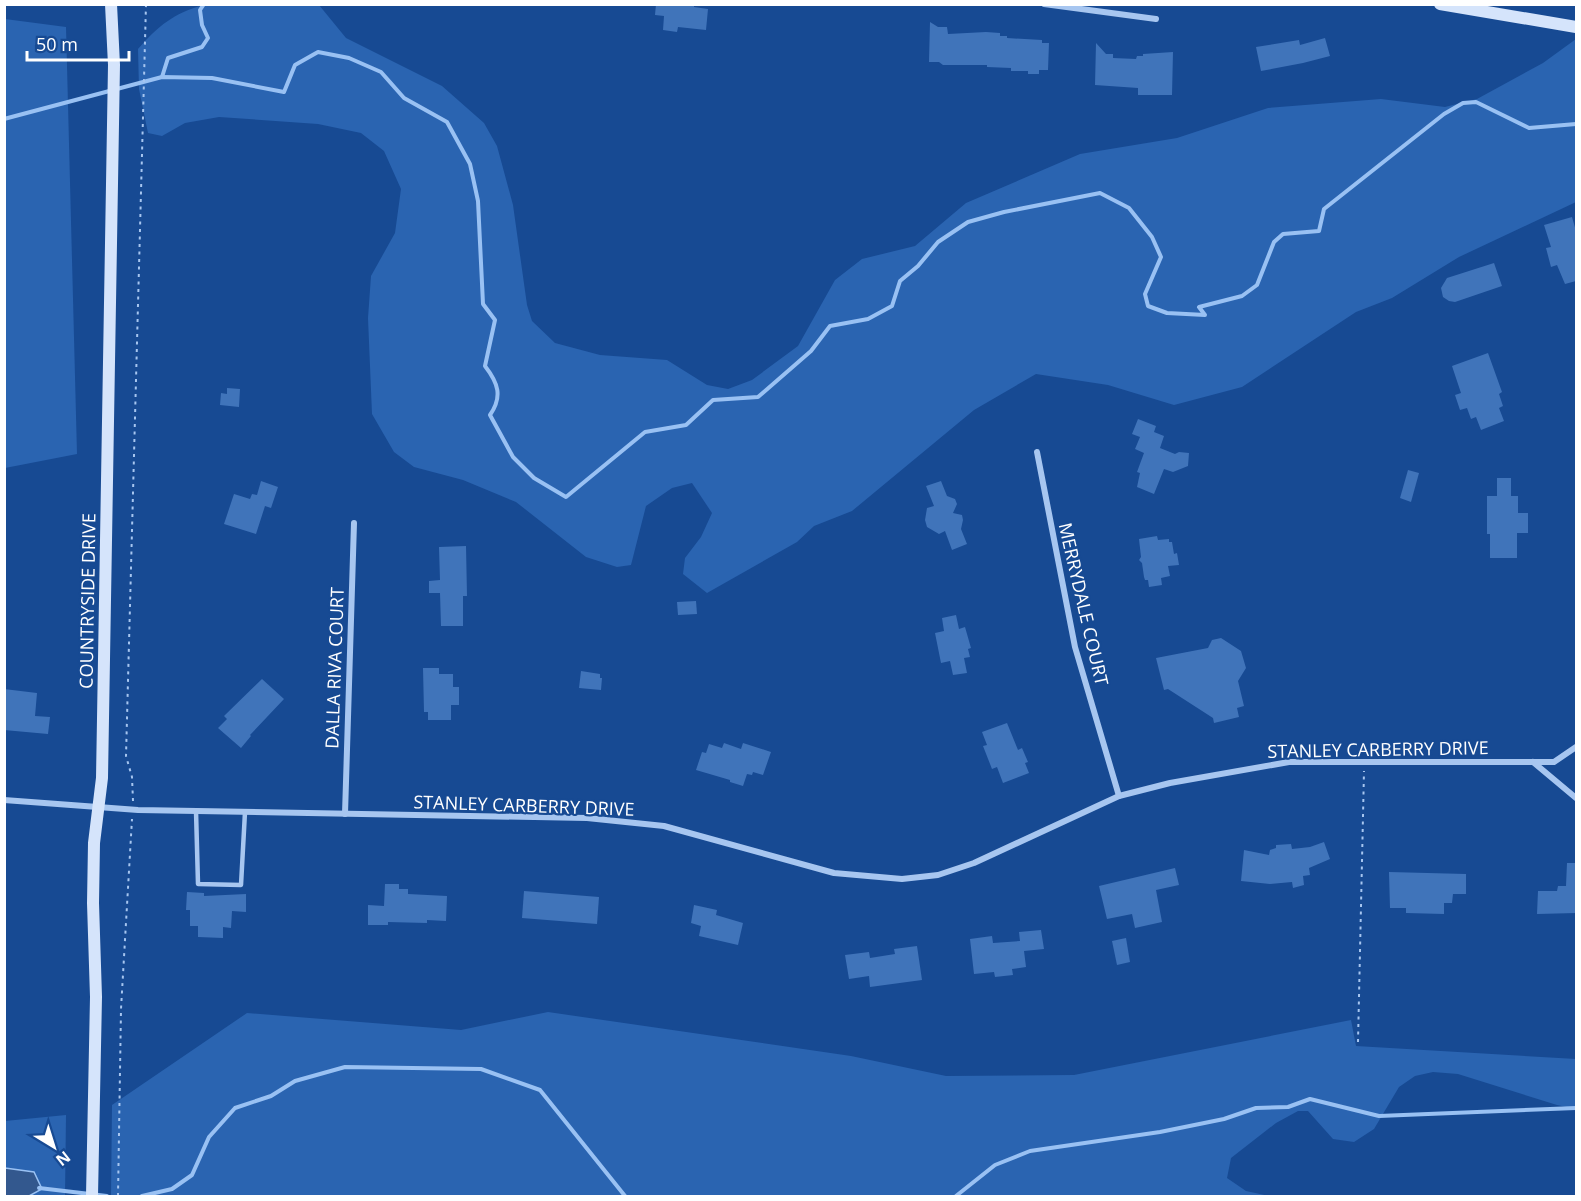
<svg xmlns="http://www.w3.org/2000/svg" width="1581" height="1201" font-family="'Open Sans',sans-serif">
	<rect width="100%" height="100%" fill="#174a93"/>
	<g fill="#2a64b1">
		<path d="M 203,5 L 319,5 L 346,38 L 442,86 L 484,123 L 497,146 L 513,205 L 527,305 L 532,321 L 555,343 L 600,355 L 667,360 L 707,385 L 728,389 L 752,380 L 798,346 L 835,280 L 862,259 L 915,246 L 966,203 L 1080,154 L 1177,138 L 1268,108 L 1381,99 L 1445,107 L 1477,99 L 1543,63 L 1576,39 L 1576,202 L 1459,257 L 1392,298 L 1356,312 L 1242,387 L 1174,405 L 1108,385 L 1036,374 L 974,410 L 852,511 L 814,526 L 797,542 L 707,593 L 683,574 L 685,558 L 701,537 L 712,513 L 692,483 L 672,488 L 646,506 L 631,565 L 617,567 L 586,557 L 516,502 L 463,480 L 414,467 L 394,452 L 372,414 L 368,318 L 371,276 L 395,233 L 401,189 L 384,151 L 361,133 L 318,124 L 219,117 L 185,123 L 162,136 L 148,133 L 139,89 L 138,49 C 159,25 173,14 203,5 Z"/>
		<path d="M 5,19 L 66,27 L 77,454 L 5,468 Z"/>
		<path d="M 548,1012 L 851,1056 L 946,1076 L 1074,1075 L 1351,1020 L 1356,1046 L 1576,1059 L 1576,1109 L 1557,1105 L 1458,1074 L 1433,1072 L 1415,1076 L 1399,1087 L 1374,1129 L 1354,1142 L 1333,1139 L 1308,1111 L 1298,1111 L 1276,1123 L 1231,1158 L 1227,1178 L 1246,1191 L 1269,1196 L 111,1196 L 112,1105 L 247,1013 L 461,1030 Z"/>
		<path d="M 66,1115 L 65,1196 L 5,1196 L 5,1121 Z"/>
	</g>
	<path fill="#33588e" stroke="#99c1f3" stroke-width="1.5" d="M 5,1168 L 34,1172 L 42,1189 L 29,1196 L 5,1196 Z"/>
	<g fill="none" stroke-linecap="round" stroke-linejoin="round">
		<g stroke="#99c1f3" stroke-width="4">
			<path d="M 162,77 L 168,58 L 202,47 L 208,38 L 202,25 L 200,10 L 204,4"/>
			<path d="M 4,119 L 162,77 L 212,78 L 284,92 L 295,65 L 318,52 L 349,58 L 381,72 L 404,98 L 447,122 L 470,164 L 478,201 L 483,304 L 495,320 L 485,366 C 498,383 503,396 490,415 L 513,457 L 534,478 L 566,497 L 645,432 L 686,425 L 713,400 L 758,397 L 811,351 L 830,326 L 868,319 L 892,306 L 900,281 L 918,266 L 938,242 L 968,222 L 1004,212 L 1100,193 L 1129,208 L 1152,237 L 1161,257 L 1145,294 L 1148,306 L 1167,313 L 1205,315 L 1199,307 L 1242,296 L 1257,285 L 1274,242 L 1283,234 L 1319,231 L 1324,209 L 1444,114 L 1463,103 L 1476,102 L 1529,128 L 1576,124"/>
			<path d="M 39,1188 L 107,1196"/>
			<path d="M 142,1196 L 172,1189 L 192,1175 L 209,1137 L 235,1108 L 271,1096 L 295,1081 L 345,1067 L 481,1069 L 540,1090 L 625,1196"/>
			<path d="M 956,1196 L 995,1165 L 1030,1151 L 1160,1132 L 1224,1119 L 1256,1108 L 1288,1107 L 1310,1099 L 1379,1116 L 1576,1108"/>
		</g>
	</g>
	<g fill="#4074ba">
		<path d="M 656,4 L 694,4 L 694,7 L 708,9 L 706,30 L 678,27 L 677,32 L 663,30 L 664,16 L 655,15 Z"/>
		<path d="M 930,22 L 938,27 L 947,27 L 948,34 L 986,32 L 1000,33 L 1000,36 L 1007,36 L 1007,38 L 1042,40 L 1042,43 L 1049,43 L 1048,70 L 1039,70 L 1039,74 L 1028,74 L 1028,71 L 1011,71 L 1011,68 L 987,67 L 987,65 L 943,65 L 939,62 L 929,62 Z"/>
		<path d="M 1325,38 L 1330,56 L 1303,63 L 1261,71 L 1256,47 L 1299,40 L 1300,45 Z"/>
		<path d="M 1096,43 L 1106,54 L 1113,54 L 1113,58 L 1136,59 L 1137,56 L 1143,56 L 1143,54 L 1173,52 L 1172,95 L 1138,95 L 1138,88 L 1095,85 Z"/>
		<path d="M 1572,217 L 1576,231 L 1576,281 L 1565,284 L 1557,265 L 1551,267 L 1546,248 L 1551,247 L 1544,225 Z"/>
		<path d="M 1494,263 L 1502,286 L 1455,302 L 1449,301 L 1443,297 L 1441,288 L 1447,278 Z"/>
		<path d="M 1488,353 L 1502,392 L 1499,394 L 1503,406 L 1499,408 L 1504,421 L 1481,430 L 1476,417 L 1471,419 L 1467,408 L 1460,410 L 1455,395 L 1461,393 L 1452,366 Z"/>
		<path d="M 227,388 L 240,389 L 239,407 L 220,405 L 221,393 L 227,394 Z"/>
		<path d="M 1138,419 L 1156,426 L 1154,432 L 1164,436 L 1160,448 L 1175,454 L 1179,452 L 1189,453 L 1188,466 L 1173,472 L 1164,469 L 1154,494 L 1137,487 L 1140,473 L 1137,472 L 1144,453 L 1135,449 L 1140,437 L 1132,434 Z"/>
		<path d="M 1408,470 L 1419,473 L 1411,502 L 1400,498 Z"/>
		<path d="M 1497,478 L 1511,478 L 1511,496 L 1518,496 L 1518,513 L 1528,513 L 1528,533 L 1517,533 L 1517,558 L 1490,558 L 1490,534 L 1487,534 L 1487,496 L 1497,496 Z"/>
		<path d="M 261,481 L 278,487 L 271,508 L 265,506 L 256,534 L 224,524 L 234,494 L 250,499 L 252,494 L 257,495 Z"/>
		<path d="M 941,481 L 947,496 L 955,499 L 957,504 L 953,513 L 962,515 L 963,520 L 961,529 L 967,544 L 952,550 L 945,531 L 939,534 L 927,527 L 925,520 L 927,508 L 934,506 L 926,486 Z"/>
		<path d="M 1157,536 L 1158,540 L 1169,539 L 1169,542 L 1172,542 L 1174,554 L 1177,553 L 1179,565 L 1168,566 L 1170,576 L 1161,578 L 1162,585 L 1149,587 L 1148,580 L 1145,580 L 1144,577 L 1142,563 L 1139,560 L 1141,557 L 1139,539 Z"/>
		<path d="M 466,546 L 467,596 L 463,596 L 463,626 L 441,626 L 440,593 L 429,593 L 429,581 L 440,580 L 439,547 Z"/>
		<path d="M 696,601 L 697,614 L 678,615 L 677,602 Z"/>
		<path d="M 956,615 L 959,629 L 965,627 L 971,648 L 968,649 L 970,657 L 964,658 L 967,673 L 953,675 L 950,661 L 941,663 L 935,633 L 944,631 L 942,618 Z"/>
		<path d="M 1221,638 L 1241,651 L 1246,668 L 1238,681 L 1244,706 L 1237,708 L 1239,717 L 1214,723 L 1213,718 L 1168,689 L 1164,690 L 1156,658 L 1208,648 L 1212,640 Z"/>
		<path d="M 423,668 L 439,668 L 439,674 L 453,674 L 453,687 L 459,687 L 459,705 L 451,705 L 451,720 L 428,720 L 428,712 L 424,712 Z"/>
		<path d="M 581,671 L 600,674 L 600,678 L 602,678 L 601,690 L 579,688 Z"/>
		<path d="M 262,679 L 284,699 L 250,735 L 251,736 L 241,748 L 218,728 L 227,719 L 224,716 Z"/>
		<path d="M 4,689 L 37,693 L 35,716 L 50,717 L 48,734 L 4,730 Z"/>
		<path d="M 1007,723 L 1018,750 L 1022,748 L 1028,762 L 1025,763 L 1029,773 L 1003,783 L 997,767 L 992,769 L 983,746 L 987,745 L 982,732 Z"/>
		<path d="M 724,743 L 741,749 L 743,743 L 771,752 L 763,775 L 753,772 L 752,775 L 747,774 L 743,786 L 730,782 L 730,780 L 696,770 L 702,752 L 706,753 L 709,744 L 722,748 Z"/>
		<path d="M 1324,842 L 1330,859 L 1309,868 L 1310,875 L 1303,876 L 1304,885 L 1293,888 L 1292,882 L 1270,884 L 1241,881 L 1244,850 L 1269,855 L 1270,850 L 1276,848 L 1276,845 L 1291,844 L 1292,849 L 1310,847 Z"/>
		<path d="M 1567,863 L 1576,863 L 1576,913 L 1537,914 L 1538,891 L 1557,891 L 1558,886 L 1566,886 Z"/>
		<path d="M 1175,868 L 1179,885 L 1156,890 L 1162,922 L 1135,928 L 1132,914 L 1107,919 L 1099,886 Z"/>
		<path d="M 1389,872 L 1466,874 L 1466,894 L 1453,894 L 1452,903 L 1444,903 L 1444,914 L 1406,913 L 1406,908 L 1390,908 Z"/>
		<path d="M 385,884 L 399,884 L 399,889 L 408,889 L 408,894 L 447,896 L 446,921 L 427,920 L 427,923 L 388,922 L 388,925 L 368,925 L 368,905 L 384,906 Z"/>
		<path d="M 524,891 L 599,897 L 597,924 L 522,918 Z"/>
		<path d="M 187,892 L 204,893 L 204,896 L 246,894 L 246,912 L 232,911 L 231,928 L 223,927 L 223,938 L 198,937 L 198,926 L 190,926 L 190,910 L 186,910 Z"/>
		<path d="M 694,905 L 717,910 L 716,915 L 743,923 L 738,945 L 699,936 L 701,926 L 691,923 Z"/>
		<path d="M 1041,930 L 1044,949 L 1024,951 L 1026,967 L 1012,969 L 1013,975 L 995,977 L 994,972 L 974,974 L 970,939 L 992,936 L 993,943 L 1020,941 L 1019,932 Z"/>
		<path d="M 1126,938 L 1130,962 L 1117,965 L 1112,941 Z"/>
		<path d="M 917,946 L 922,980 L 870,987 L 869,976 L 849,979 L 845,955 L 869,952 L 870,958 L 895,954 L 894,949 Z"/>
	</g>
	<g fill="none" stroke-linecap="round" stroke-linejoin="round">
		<g stroke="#a7c6f0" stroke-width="2" stroke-dasharray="3 4.5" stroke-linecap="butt">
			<path d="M 133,801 L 132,777 L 126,756 L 146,4"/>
			<path d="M 1358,1042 L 1364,771"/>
			<path d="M 118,1196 L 121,1009 L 132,819"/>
		</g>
		<path stroke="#a7c6f0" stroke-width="4.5" d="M 196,811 L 198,884 L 241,885 L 245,812"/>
		<g stroke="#a7c6f0" stroke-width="6">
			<path d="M 1044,4 L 1156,19"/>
			<path d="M 1037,452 L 1075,647 L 1119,796"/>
			<path d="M 1533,762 L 1576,798"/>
			<path d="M 4,800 L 138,810 L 587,818 L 664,826 L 834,873 L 902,879 L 938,875 L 974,863 L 1119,796 L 1170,783 L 1289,762 L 1554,762 L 1576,747"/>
			<path d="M 345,814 L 354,523"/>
		</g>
		<g stroke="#d5e4fb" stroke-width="12">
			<path d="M 1440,4 L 1576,27"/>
			<path d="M 92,1196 L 96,997 L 93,903 L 94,843 L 102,778 L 114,65 L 111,4"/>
		</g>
	</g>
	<g text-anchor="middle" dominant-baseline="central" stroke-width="4.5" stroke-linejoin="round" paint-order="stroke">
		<g font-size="18" fill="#fff" stroke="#174a93">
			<text transform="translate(87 601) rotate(-89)">COUNTRYSIDE DRIVE</text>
			<text transform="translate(1084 604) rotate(77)">MERRYDALE COURT</text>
			<text transform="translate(334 668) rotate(-88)">DALLA RIVA COURT</text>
			<text transform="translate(1378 749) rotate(-1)">STANLEY CARBERRY DRIVE</text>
			<text transform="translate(524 805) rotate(2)">STANLEY CARBERRY DRIVE</text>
		</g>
	</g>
	<rect width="1581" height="1201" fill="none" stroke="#ffffff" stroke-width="12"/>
	<g transform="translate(54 1147) rotate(142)" stroke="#174a93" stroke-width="4.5" paint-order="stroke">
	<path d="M0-4.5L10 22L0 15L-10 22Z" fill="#ffffff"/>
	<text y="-9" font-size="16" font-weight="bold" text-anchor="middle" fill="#ffffff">N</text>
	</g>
	<path d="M27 51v9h102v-9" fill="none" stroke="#ffffff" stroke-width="3"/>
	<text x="36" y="51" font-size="18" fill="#ffffff" stroke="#174a93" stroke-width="4.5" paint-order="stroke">50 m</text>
</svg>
